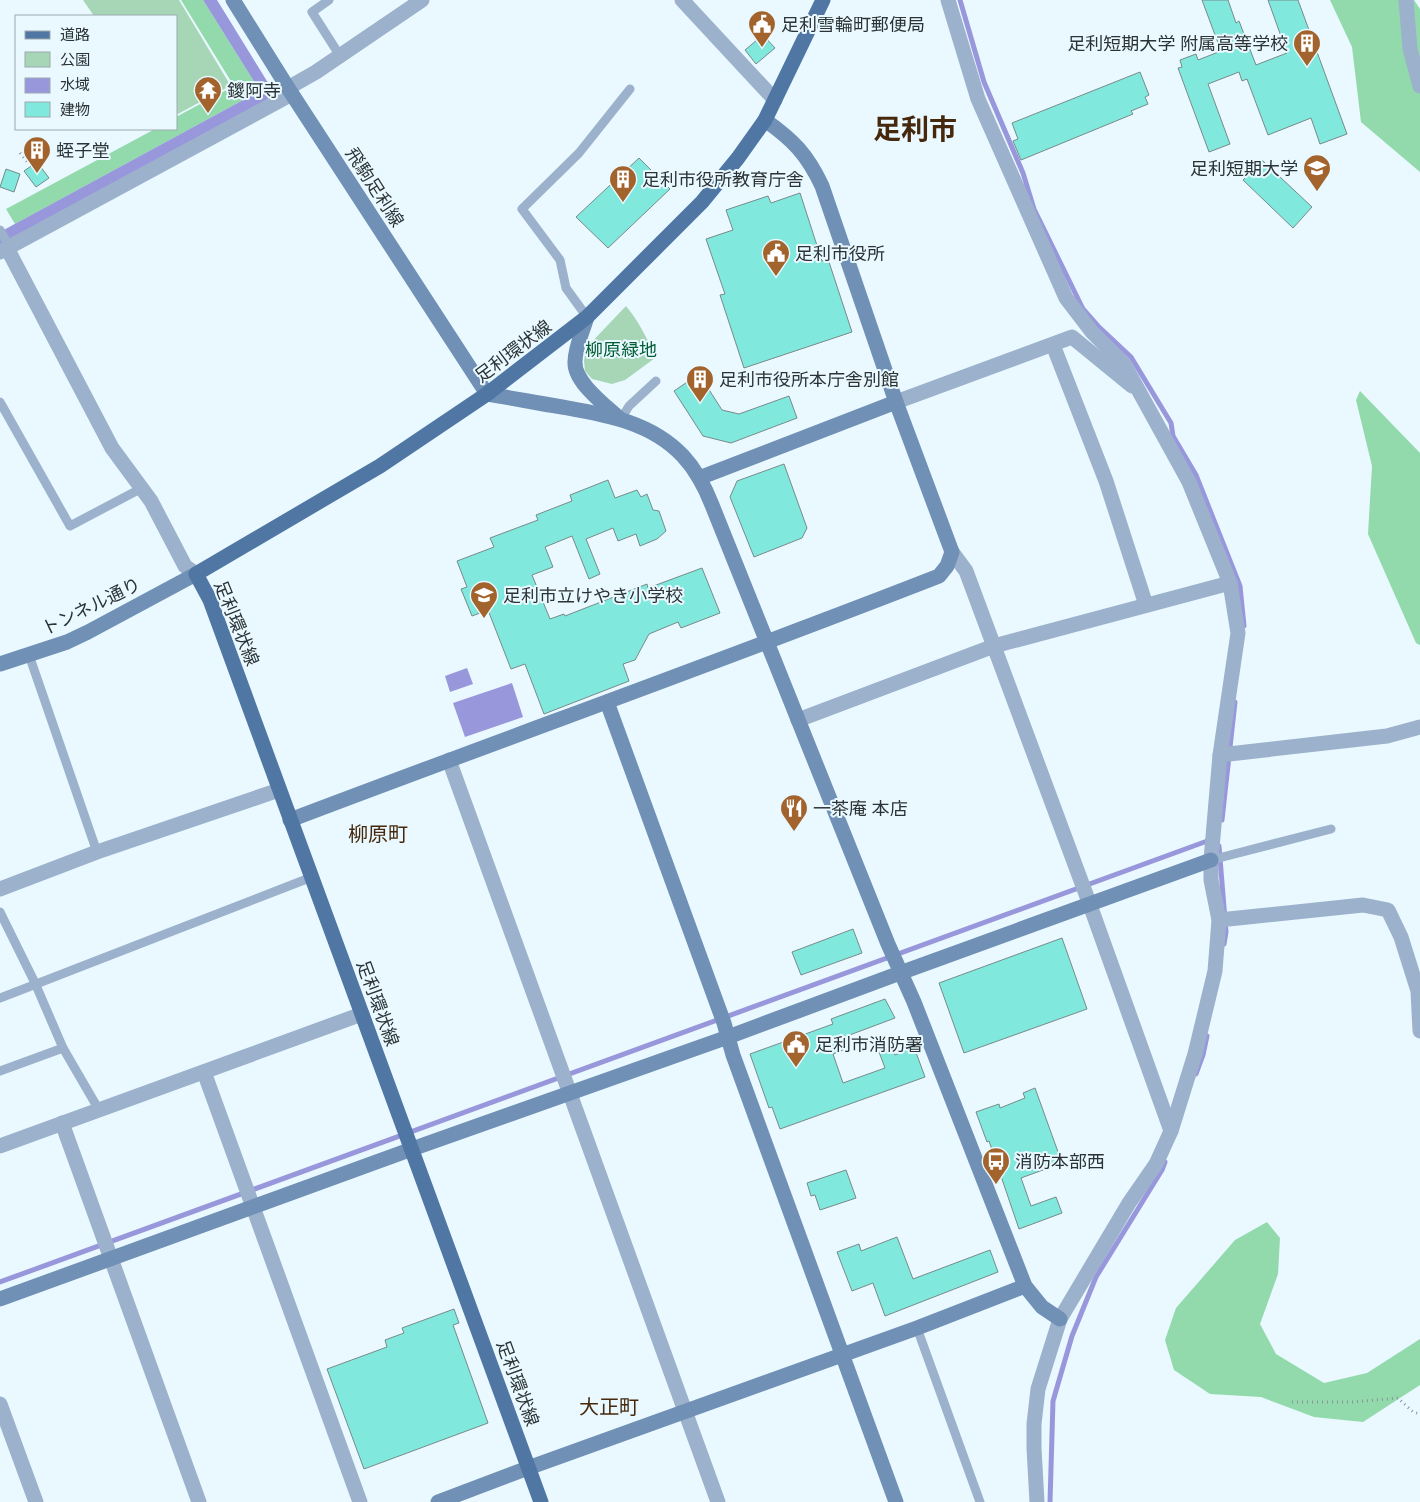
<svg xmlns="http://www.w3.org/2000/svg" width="1420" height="1502" font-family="'Space Grotesk','Noto Sans JP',sans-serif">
	<rect width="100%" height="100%" fill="#e9f9ff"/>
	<g fill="#a6d6b6">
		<path d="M 83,0 L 179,0 L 229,83 L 226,88 L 176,115 L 176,16 L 94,16 Z"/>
		<path d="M 626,306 C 639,322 648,339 655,358 L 625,380 L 612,384 L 592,379 L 585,371 L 584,361 L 586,348 Z"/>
	</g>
	<g fill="#92daac">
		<path d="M 181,0 L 203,0 L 258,88 L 258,92 L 15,224 L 6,209 L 155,129 L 176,129 L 176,117 L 230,88 L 232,83 Z"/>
		<path d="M 1330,0 L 1414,0 L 1420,9 L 1420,172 L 1361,122 L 1352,47 Z"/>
		<path d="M 1360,391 L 1420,453 L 1420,645 L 1416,643 L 1368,534 L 1372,466 L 1356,400 Z"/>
		<path d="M 1267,1222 L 1280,1238 L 1278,1274 L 1260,1324 L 1276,1354 L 1324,1383 L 1367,1373 L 1420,1339 L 1420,1385 L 1363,1422 L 1314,1417 L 1261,1397 L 1210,1394 L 1174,1370 L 1165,1340 L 1176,1308 L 1235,1240 Z"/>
	</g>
	<g fill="#9997db">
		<path d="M 203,0 L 217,0 L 270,86 L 268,99 L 0,245 L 0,232 L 258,92 L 258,88 Z"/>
		<path d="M 467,668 L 473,684 L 450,692 L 445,676 Z"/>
		<path d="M 512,683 L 523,717 L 465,737 L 453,703 Z"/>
	</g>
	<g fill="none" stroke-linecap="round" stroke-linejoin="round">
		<g stroke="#9997db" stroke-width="5">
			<path d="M 960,0 L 984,82 L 1023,173 L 1034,209 L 1083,309 L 1098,326 L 1131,357 L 1171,423 L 1173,436 L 1196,475 L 1240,586 L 1244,626"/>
			<path d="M 1222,820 L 1235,702"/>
			<path d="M 1219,846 L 1226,932 L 1224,944"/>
			<path d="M 1196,1074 L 1203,1055 L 1207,1036"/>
			<path d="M 0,1282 L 1210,840"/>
			<path d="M 1050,1502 L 1053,1401 L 1072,1336 L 1096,1277 L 1162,1170 L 1165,1162"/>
		</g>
	</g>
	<g fill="#81e8de" stroke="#778b89">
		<path d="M 1202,0 L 1228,0 L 1236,23 L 1239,21 L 1256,65 L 1287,53 L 1268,0 L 1298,0 L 1347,134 L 1320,144 L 1311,118 L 1268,135 L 1247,79 L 1242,81 L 1239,72 L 1208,84 L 1230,144 L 1209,152 L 1178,68 L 1182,67 L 1180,60 L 1196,54 L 1198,60 L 1221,51 Z"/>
		<path d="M 763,35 L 775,48 L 756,64 L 745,50 Z"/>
		<path d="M 1140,72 L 1149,95 L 1145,97 L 1148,104 L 1131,111 L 1133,114 L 1021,160 L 1013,141 L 1018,139 L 1012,123 Z"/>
		<path d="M 639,158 L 670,189 L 608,248 L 576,217 Z"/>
		<path d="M 1262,160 L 1312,207 L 1293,228 L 1243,180 Z"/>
		<path d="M 37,162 L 49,178 L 36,187 L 24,171 Z"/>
		<path d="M 6,169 L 20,174 L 14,192 L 0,187 Z"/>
		<path d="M 800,193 L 822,261 L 828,259 L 852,332 L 744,368 L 720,295 L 725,294 L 706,239 L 733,230 L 726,210 L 768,196 L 771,203 Z"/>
		<path d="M 699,374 L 722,410 L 739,414 L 789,396 L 797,418 L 731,443 L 703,436 L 674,391 Z"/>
		<path d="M 784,464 L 807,528 L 802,538 L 754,557 L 730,497 L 737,481 Z"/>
		<path d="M 608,480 L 615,498 L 637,490 L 641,497 L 647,494 L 653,510 L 659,511 L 666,531 L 657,539 L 640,546 L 636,534 L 618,541 L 613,528 L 586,539 L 600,574 L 589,579 L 572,536 L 545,547 L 553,567 L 532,575 L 550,619 L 564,614 L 565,616 L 647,584 L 648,588 L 702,568 L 720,613 L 681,628 L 678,622 L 649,634 L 635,660 L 623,664 L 629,681 L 544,714 L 525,664 L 511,669 L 488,610 L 472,616 L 461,589 L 467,587 L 457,561 L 494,547 L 490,538 L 538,520 L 536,515 L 572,501 L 570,495 Z"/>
		<path d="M 853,929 L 862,953 L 801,975 L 792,952 Z"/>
		<path d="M 1062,938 L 1087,1009 L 964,1053 L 939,983 Z"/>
		<path d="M 885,999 L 895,1018 L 839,1039 L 843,1050 L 833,1054 L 843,1083 L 885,1068 L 879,1052 L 892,1047 L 895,1055 L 914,1047 L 925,1077 L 780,1129 L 772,1107 L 769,1108 L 750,1054 L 833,1024 L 831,1019 Z"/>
		<path d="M 1035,1088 L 1062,1163 L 1021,1178 L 1031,1206 L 1056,1197 L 1062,1213 L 1019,1229 L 989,1141 L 987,1142 L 976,1112 L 999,1104 L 1000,1108 L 1025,1098 L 1023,1093 Z"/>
		<path d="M 846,1170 L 856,1198 L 820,1210 L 815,1195 L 811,1196 L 807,1183 Z"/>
		<path d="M 897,1237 L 913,1279 L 990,1250 L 998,1272 L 885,1316 L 873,1283 L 852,1291 L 837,1252 L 859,1244 L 861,1251 Z"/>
		<path d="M 454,1309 L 459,1323 L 453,1325 L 488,1423 L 364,1469 L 327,1369 L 387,1347 L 385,1340 L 404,1333 L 402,1328 Z"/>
	</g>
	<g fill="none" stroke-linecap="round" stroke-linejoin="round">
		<g stroke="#899499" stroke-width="3" stroke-dasharray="1 4" stroke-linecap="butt">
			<path d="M 20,153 L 29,164"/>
			<path d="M 1292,1402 L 1353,1402 L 1398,1398 L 1413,1412 L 1420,1414"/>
		</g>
		<g stroke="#9cb1cb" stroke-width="9">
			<path d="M 329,0 L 312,12 L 340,56"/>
			<path d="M 0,230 L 9,246"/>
			<path d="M 587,317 L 566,288 L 560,260 L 522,209 L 579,153 L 630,89"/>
			<path d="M 0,402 L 70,526 L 142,488"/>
			<path d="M 621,419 L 629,406 L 656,381"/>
			<path d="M 29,655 L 97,852"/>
			<path d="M 1211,860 L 1331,829"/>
			<path d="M 0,912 L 35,983 L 63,1048 L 99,1110"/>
			<path d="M 0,998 L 312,877"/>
			<path d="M 0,1071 L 63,1048"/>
			<path d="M 917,1328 L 980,1502"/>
		</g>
		<g stroke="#9cb1cb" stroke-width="15">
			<path d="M 682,0 L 775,100"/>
			<path d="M 948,0 L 978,99 L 1066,298 L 1092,332 L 1124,364 L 1189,482 L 1230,583 L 1238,633 L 1220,755 L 1211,860 L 1211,880 L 1219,920 L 1215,971 L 1195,1054 L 1171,1131 L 1156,1164 L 1129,1203 L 1060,1319 L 1038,1389 L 1034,1424 L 1034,1448 L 1037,1502"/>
			<path d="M 1406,0 L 1410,49 L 1420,86"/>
			<path d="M 288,88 L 316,72 L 422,0"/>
			<path d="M 7,248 L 112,448 L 151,501 L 185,566 L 196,574"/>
			<path d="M 0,252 L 292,94"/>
			<path d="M 1053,345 L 1106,481 L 1146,605"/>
			<path d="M 896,402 L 1072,337 L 1132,386"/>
			<path d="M 952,552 L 966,571 L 1090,905 L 1171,1131"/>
			<path d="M 798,720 L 994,646 L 1230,583"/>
			<path d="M 1220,755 L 1387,736 L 1420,727"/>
			<path d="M 449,760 L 718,1502"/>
			<path d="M 0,889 L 97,852 L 279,790"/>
			<path d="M 1219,920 L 1363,905 L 1388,910 L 1401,937 L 1418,991 L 1420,1031"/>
			<path d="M 204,1072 L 360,1502"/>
			<path d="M 62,1123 L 199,1502"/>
			<path d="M 0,1146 L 362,1014"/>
			<path d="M 0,1404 L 36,1502"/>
		</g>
		<g stroke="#7090b5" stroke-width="15">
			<path d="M 233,0 L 288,88 L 487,394 C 512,398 537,403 562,407 C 607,415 651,422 683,456 C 696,470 705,487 712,505 L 888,944 L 914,1002 L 1025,1286 L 1042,1307 L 1060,1319"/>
			<path d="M 587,317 C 583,331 575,347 575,362 C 574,382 605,405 619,418"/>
			<path d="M 699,478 L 896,402"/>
			<path d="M 0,664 L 67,642 L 88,632 L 196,574"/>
			<path d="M 607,702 L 724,1023 L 733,1055 L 896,1502"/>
			<path d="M 290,820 C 506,738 724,660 939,576 L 947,566 L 952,552 L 896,402 L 822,186 C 807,154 793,140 765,120"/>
			<path d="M 0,1299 L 412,1149 L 728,1037 L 900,973 L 1211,860"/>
			<path d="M 438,1502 L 528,1468 L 917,1328 L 1025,1286"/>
		</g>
		<path stroke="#5077a4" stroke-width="15" d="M 541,1502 L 210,600 L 196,574 L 380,466 L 487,394 L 587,317 L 702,202 L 738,158 L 765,120 L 823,0"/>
	</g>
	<defs>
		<g id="civic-pin" transform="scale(1.4375)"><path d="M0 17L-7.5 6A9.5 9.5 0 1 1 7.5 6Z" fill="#a3632c" stroke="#e9f9ff"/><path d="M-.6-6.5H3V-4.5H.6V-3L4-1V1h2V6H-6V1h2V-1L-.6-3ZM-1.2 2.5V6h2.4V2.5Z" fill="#fff"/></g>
		<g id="building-pin" transform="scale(1.4375)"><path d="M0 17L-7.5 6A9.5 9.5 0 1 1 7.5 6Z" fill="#a3632c" stroke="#e9f9ff"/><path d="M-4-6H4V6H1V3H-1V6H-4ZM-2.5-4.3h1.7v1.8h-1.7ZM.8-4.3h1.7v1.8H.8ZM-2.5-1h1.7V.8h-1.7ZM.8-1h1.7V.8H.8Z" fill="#fff"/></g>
		<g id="temple-pin" transform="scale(1.4375)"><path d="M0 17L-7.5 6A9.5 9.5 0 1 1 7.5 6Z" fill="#a3632c" stroke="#e9f9ff"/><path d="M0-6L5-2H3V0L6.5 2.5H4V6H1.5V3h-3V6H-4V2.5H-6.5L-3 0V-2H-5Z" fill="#fff"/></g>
		<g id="university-pin" transform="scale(1.4375)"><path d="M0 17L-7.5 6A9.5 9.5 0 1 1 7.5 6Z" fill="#a3632c" stroke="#e9f9ff"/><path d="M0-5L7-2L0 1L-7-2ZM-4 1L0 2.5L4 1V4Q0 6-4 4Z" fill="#fff"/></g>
		<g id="school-pin" transform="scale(1.4375)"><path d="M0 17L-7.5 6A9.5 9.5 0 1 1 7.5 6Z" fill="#a3632c" stroke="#e9f9ff"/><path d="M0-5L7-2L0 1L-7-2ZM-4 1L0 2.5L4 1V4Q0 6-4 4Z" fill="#fff"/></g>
		<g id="restaurant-pin" transform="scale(1.4375)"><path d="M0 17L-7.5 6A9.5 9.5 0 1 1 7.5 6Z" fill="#a3632c" stroke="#e9f9ff"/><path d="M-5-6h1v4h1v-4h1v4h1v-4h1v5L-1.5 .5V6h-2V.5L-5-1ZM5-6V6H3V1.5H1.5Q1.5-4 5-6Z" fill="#fff"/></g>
		<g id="bus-pin" transform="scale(1.4375)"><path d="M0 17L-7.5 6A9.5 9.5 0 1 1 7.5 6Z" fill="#a3632c" stroke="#e9f9ff"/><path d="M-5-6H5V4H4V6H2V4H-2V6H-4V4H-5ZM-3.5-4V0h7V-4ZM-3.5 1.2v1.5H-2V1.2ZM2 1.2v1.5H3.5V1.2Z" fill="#fff"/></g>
	</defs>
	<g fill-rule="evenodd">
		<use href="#civic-pin" x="762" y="24"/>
		<use href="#building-pin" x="1307" y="43"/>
		<use href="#temple-pin" x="208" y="90"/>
		<use href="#building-pin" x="37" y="150"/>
		<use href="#university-pin" x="1317" y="168"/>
		<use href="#building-pin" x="623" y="179"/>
		<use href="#civic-pin" x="776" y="253"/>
		<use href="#building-pin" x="700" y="379"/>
		<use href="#school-pin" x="484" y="595"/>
		<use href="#restaurant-pin" x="794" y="808"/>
		<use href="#civic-pin" x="796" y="1044"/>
		<use href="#bus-pin" x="996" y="1161"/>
	</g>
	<g text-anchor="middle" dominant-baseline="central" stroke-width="4" stroke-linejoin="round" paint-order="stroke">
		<g font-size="18" fill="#2b3336" stroke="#e9f9ff" text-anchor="start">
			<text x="781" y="24">足利雪輪町郵便局</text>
			<text x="1288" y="43" text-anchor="end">足利短期大学 附属高等学校</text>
			<text x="227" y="90">鑁阿寺</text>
			<text x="56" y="150">蛭子堂</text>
			<text x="1298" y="168" text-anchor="end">足利短期大学</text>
			<text x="642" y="179">足利市役所教育庁舎</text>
			<text x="795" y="253">足利市役所</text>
			<text x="719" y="379">足利市役所本庁舎別館</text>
			<text x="503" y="595">足利市立けやき小学校</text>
			<text x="813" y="808">一茶庵 本店</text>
			<text x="815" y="1044">足利市消防署</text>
			<text x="1015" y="1161">消防本部西</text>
		</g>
		<g font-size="18" fill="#2b3336" stroke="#e9f9ff">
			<text transform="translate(375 187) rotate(57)">飛駒足利線</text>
			<text transform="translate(513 351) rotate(-37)">足利環状線</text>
			<text transform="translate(91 606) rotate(-26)">トンネル通り</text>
			<text transform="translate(237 623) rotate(68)">足利環状線</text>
			<text transform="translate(378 1003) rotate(70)">足利環状線</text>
			<text transform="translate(518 1383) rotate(70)">足利環状線</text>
		</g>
		<g font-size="18" fill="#045e35" stroke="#e9f9ff">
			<text x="621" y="349">柳原緑地</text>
		</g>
		<g font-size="20" fill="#46280d" stroke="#e9f9ff">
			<text x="378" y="834">柳原町</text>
			<text x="609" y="1407">大正町</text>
		</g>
		<g font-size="28" font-weight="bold" fill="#46280d" stroke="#e9f9ff">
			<text x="915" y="129">足利市</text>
		</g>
	</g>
	<rect x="15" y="15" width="162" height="115" fill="#e9f9ff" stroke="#9daaaf"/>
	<rect x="25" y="31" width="25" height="8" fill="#5077a4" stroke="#9daaaf"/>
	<text x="60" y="40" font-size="15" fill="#2b3336">道路</text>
	<rect x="25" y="52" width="25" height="15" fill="#a6d6b6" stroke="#9daaaf"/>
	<text x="60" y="65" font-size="15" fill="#2b3336">公園</text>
	<rect x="25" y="78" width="25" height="15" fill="#9997db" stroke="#9daaaf"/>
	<text x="60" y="90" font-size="15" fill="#2b3336">水域</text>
	<rect x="25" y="102" width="25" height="15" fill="#81e8de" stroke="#9daaaf"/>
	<text x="60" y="115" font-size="15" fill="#2b3336">建物</text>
</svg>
